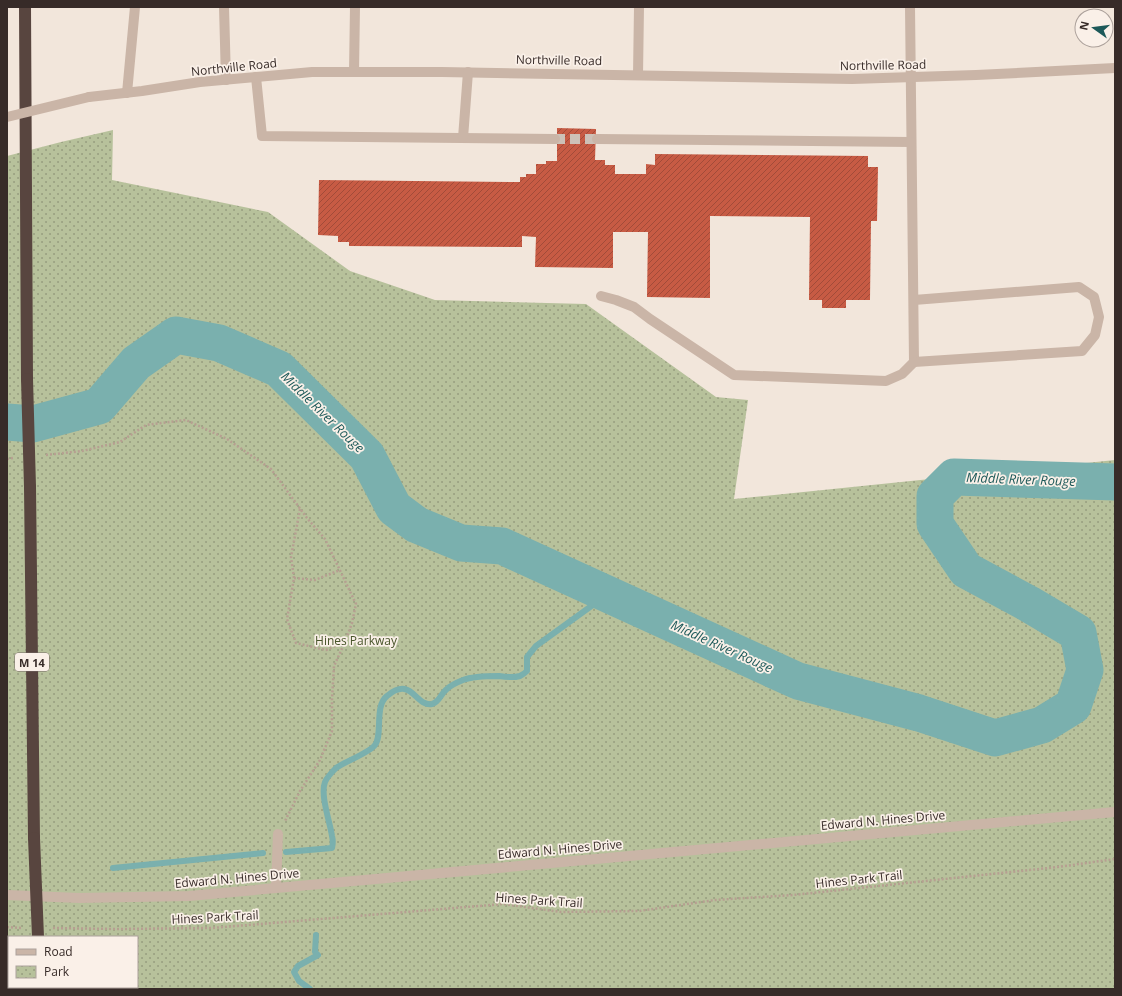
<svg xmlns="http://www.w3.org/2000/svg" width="1122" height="996" font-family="'Open Sans',sans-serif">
	<defs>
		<pattern id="park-dots" width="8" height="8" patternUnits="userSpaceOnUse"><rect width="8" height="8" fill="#b7c19b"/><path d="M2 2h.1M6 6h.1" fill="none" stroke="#969d7e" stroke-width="1.8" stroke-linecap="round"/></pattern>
		<pattern id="building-hatch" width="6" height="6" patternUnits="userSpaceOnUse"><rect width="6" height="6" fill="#c75b44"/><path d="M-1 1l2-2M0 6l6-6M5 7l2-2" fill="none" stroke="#a24b39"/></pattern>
	</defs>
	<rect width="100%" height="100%" fill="#f2e6db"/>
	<path fill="url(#park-dots)" fill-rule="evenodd" d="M 113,130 L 112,180 L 268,212 L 350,271 L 435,300 L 586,304 L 716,397 L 748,400 L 734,499 L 1115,460 L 1115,989 L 7,989 L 7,156 L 61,142 ZM 9,937 L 137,937 L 137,987 L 9,987 Z"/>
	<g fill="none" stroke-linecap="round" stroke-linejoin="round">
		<g stroke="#7ab0ae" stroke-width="6">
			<path d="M 286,852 L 332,848 C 333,844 333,840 332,836 C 330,822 320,795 325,782 C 327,777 332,772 336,768 C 346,761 369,753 375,745 C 383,735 374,706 387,696 C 412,675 415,707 432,704 C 440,702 441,693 447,689 C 450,686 458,682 463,680 C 473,676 487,676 499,676 C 505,677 513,678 520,676 C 522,675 525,673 527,671 L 527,657 L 536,646 L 608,594"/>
			<path d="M 113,868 L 263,853"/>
			<path d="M 310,989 L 299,981 L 294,972 L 298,966 L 318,955 L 315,952 L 316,935"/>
		</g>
		<path stroke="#7ab0ae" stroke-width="37" d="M 7,422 L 33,424 L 99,406 L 136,363 L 176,335 L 219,343 L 279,369 L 367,456 L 394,508 L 417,525 L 461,543 L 502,546 L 798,681 L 919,713 L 995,738 L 1042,725 L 1073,706 L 1085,670 L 1078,633 L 1029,604 L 966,570 L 935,524 L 935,496 L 954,477 L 1115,482"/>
	</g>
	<path fill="url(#building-hatch)" d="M 557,128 L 596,129 L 595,160 L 605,160 L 605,165 L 615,165 L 615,174 L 646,174 L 646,164 L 655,165 L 655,154 L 868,156 L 868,167 L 878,167 L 877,221 L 871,221 L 870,300 L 846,300 L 846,308 L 822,308 L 822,300 L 809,300 L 810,217 L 710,216 L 710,298 L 647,297 L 648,232 L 613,232 L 613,268 L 535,267 L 536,237 L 522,236 L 522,247 L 349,246 L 349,242 L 338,242 L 338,236 L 318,235 L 319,180 L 520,182 L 520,177 L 526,177 L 526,174 L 536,174 L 536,164 L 546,164 L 546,161 L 557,161 Z"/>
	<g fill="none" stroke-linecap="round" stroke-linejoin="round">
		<path stroke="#cdc1b7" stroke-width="10" stroke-dasharray="10 5" stroke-linecap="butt" d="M 555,139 L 597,139"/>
		<g stroke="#b69f91" stroke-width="2.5" stroke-dasharray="2 2" stroke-linecap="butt">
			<path d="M 46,455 L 82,451 L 120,442 L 146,425 L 186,420 L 227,439 L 271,469 L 307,518 L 325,539 L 356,604 L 352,623 L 345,642 L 334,666 L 332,699 L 332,731 L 320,760 L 300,791 L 285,821"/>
			<path d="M 7,459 L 13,458"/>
			<path d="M 300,509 L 291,557 L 294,578 L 287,619 L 296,643 L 326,650 L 345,642"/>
			<path d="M 294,578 L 315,580 L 340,570"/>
			<path d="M 7,927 L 22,928"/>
			<path d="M 53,928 L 115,929 L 212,928 L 503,904 L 561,912 L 639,911 L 715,900 L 793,895 L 1058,867 L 1115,859"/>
		</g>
		<g stroke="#cab5a7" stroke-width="10">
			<path d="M 224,7 L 226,80"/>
			<path d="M 910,7 L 914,362 L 1082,351 L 1095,335 L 1099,317 L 1094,297 L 1079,287 L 914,300"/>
			<path d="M 354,72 L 355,7"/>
			<path d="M 638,75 L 639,7"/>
			<path d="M 256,77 L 262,136 L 555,139"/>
			<path d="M 127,93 L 135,7"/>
			<path d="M 89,97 L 142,91 L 200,82 L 312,72 L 442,72 L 852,79 L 976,75 L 1115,68"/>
			<path d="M 463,138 L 468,72"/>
			<path d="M 597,139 L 911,142"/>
			<path d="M 601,296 L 616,300 L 634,307 L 650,319 L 734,375 L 886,381 L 902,374 L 914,362"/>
			<path d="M 276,887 L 278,834"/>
			<path d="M 7,895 L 79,898 L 189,896 L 1115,812"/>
		</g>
		<g stroke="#58453f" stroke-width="12">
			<path d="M 25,7 L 27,379"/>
			<path d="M 30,487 L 34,838"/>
			<path d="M 43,987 L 43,989"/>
		</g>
		<path stroke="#cab5a7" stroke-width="10" d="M 7,117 L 89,97"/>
		<g stroke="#58453f" stroke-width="12">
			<path d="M 27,379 L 30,487"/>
			<path d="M 34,838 L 38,937"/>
		</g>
	</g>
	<g text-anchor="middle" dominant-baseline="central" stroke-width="3.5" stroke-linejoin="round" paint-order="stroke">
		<rect fill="#faf0e8" stroke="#726662" stroke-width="1" x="15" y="653" width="34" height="18" rx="3"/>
		<g font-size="11" font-weight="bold" fill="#372b28">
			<text x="32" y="662">M 14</text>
		</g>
		<g font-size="12" fill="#372b28" stroke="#faf0e8">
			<text transform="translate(559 60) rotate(1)">Northville Road</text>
			<text transform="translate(883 65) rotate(-1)">Northville Road</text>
			<text transform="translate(234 67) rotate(-6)">Northville Road</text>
			<text transform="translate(883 820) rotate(-5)">Edward N. Hines Drive</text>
			<text transform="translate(560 849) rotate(-5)">Edward N. Hines Drive</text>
			<text transform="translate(237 878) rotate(-5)">Edward N. Hines Drive</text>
			<text transform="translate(859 879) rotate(-6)">Hines Park Trail</text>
			<text transform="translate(539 900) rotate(4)">Hines Park Trail</text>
			<text transform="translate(215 917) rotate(-3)">Hines Park Trail</text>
		</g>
		<g font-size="12" fill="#49552b" stroke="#faf0e8">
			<text x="356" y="640">Hines Parkway</text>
		</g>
		<g font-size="13" font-style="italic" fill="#1d5959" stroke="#faf0e8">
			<text transform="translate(323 412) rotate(44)">Middle River Rouge</text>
			<text transform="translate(1021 479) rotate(2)">Middle River Rouge</text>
			<text transform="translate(722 646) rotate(24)">Middle River Rouge</text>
		</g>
	</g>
	<rect width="1122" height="996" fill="none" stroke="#372b28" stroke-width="16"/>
	<rect x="8" y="936" width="130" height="52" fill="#faf0e8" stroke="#aca19b"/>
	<rect x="16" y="949" width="20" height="6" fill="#cab5a7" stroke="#aca19b"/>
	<text x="44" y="956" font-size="12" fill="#372b28">Road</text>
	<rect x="16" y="966" width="20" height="12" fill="url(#park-dots)" stroke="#aca19b"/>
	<text x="44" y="976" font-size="12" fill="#372b28">Park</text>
	<g transform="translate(1094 28) rotate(284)"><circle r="19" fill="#faf0e8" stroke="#aca19b"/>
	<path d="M0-3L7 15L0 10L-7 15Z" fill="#1d5959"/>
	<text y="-6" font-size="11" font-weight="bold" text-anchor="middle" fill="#372b28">N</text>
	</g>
</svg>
